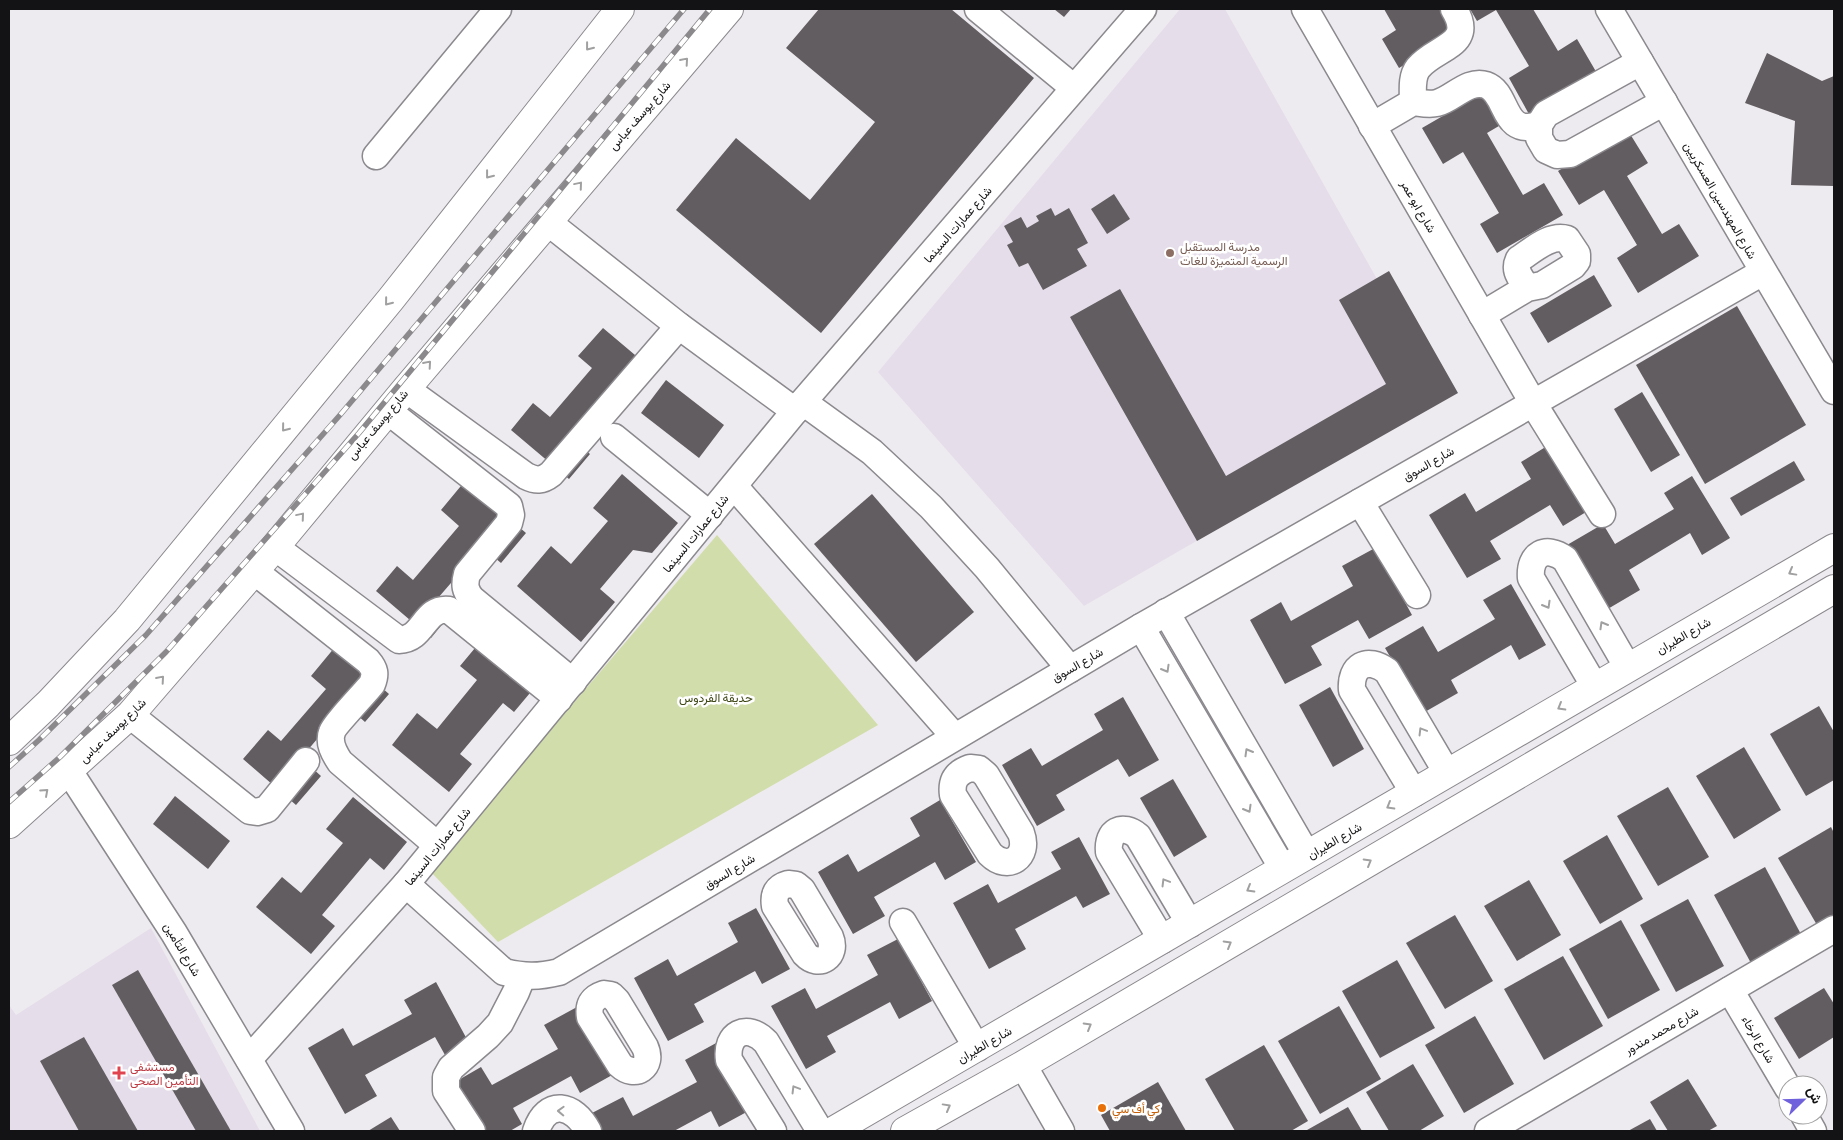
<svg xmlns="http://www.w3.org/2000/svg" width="1843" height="1140" font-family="Commissioner,Vazirmatn,sans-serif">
	<rect width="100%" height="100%" fill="#eeebf0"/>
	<g fill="#e5deea">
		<path d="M 1180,9 L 1225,9 L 1444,398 L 1084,606 L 878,372 Z"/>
		<path d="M 151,928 L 260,1131 L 9,1131 L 9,1005 L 16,1015 Z"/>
	</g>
	<path fill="#d1ddaa" d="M 717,535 L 878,725 L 498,942 L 430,871 Z"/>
	<g fill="#615d60">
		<path d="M 819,9 L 951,9 L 1034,78 L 821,333 L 676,210 L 736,138 L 810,200 L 875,122 L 786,48 Z"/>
		<path d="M 1054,9 L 1071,9 L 1064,17 Z"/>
		<path d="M 1384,9 L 1420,9 L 1421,10 L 1445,9 L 1459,33 L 1399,68 L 1382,39 L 1396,30 Z"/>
		<path d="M 1470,9 L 1533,9 L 1558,51 L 1577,39 L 1598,75 L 1530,116 L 1509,78 L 1529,66 L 1496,10 L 1477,21 Z"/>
		<path d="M 1767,53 L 1822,81 L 1834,76 L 1834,186 L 1791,185 L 1795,121 L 1745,103 Z"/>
		<path d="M 1486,91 L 1504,123 L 1487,133 L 1523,195 L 1544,183 L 1563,215 L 1497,253 L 1480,224 L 1499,213 L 1463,152 L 1443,164 L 1422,128 Z"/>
		<path d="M 1627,129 L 1648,163 L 1627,176 L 1662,234 L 1679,224 L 1699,256 L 1638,293 L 1617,258 L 1637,245 L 1604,190 L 1579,205 L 1558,171 Z"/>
		<path d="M 1114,194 L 1130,219 L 1107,234 L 1091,209 Z"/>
		<path d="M 1051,208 L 1055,216 L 1069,208 L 1088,243 L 1077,249 L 1087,266 L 1043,290 L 1028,263 L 1019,267 L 1007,245 L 1013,242 L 1004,226 L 1021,217 L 1027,228 L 1039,221 L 1036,216 Z"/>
		<path d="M 1389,271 L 1458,393 L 1197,541 L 1070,317 L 1120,289 L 1226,476 L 1386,384 L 1339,300 Z"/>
		<path d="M 1594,275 L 1612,306 L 1548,343 L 1530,313 Z"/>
		<path d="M 1737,306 L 1806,425 L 1705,484 L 1636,365 Z"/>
		<path d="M 603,328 L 654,371 L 571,438 L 590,454 L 569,479 L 511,430 L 533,403 L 550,417 L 592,368 L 578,356 Z"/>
		<path d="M 666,380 L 724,425 L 699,458 L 641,413 Z"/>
		<path d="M 1642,392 L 1680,455 L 1651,472 L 1614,409 Z"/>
		<path d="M 1552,443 L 1591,509 L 1563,526 L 1550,505 L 1490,541 L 1501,559 L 1467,578 L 1429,515 L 1465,493 L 1476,512 L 1531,479 L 1521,462 Z"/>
		<path d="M 1794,461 L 1805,480 L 1741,516 L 1730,498 Z"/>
		<path d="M 622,474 L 678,523 L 652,553 L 633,550 L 600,589 L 615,602 L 581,642 L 517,586 L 551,546 L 571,564 L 608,521 L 593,508 Z"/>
		<path d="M 1692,476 L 1730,538 L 1702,555 L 1690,533 L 1629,570 L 1640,590 L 1606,610 L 1567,545 L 1603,524 L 1615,544 L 1674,509 L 1664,493 Z"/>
		<path d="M 465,481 L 526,533 L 501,563 L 482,547 L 438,598 L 453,611 L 431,638 L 376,591 L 397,566 L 413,580 L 459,526 L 441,510 Z"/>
		<path d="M 872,494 L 974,612 L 916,662 L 814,544 Z"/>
		<path d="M 1375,548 L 1412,615 L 1369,639 L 1358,620 L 1311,646 L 1322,665 L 1285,684 L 1250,620 L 1281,602 L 1291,621 L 1353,586 L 1342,566 Z"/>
		<path d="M 1511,584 L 1546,645 L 1519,660 L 1511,645 L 1451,680 L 1458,693 L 1423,713 L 1385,648 L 1423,626 L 1438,652 L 1495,619 L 1483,600 Z"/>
		<path d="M 480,642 L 535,687 L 514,712 L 503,703 L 460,754 L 472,764 L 449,792 L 392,745 L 417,713 L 437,729 L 477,680 L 460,666 Z"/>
		<path d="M 335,647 L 389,694 L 365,722 L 346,705 L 301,758 L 321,776 L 296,805 L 243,759 L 268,730 L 281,741 L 326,689 L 311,676 Z"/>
		<path d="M 1330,687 L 1364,749 L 1333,767 L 1299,705 Z"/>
		<path d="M 1123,697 L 1159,760 L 1129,777 L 1118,759 L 1056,795 L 1065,810 L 1037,826 L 1002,765 L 1031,748 L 1042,766 L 1103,730 L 1094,714 Z"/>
		<path d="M 1819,706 L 1834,732 L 1834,780 L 1806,796 L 1770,734 Z"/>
		<path d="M 1744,747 L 1781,810 L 1734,839 L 1696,776 Z"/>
		<path d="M 1173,779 L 1207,837 L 1174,857 L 1140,798 Z"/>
		<path d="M 1668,787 L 1709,857 L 1658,886 L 1617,816 Z"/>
		<path d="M 175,796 L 230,841 L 208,869 L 153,824 Z"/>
		<path d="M 353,797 L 407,842 L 384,870 L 370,858 L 322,915 L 335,926 L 311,954 L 256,907 L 282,877 L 301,893 L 343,843 L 326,829 Z"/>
		<path d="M 940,800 L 976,862 L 945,880 L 935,862 L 874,897 L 885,916 L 853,934 L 818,872 L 848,854 L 858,872 L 920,836 L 910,818 Z"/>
		<path d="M 1831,827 L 1834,833 L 1834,916 L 1817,925 L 1778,858 Z"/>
		<path d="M 1607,835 L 1643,899 L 1600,924 L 1563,861 Z"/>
		<path d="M 1079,837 L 1110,894 L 1083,908 L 1076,896 L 1015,929 L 1026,949 L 989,969 L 953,903 L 988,884 L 998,903 L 1061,869 L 1051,852 Z"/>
		<path d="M 1765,867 L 1803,938 L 1752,965 L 1714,895 Z"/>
		<path d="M 1529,880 L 1561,935 L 1517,961 L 1484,906 Z"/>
		<path d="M 1688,899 L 1724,966 L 1676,992 L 1640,925 Z"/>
		<path d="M 756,908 L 790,969 L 762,984 L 755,971 L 694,1004 L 704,1022 L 668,1041 L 634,978 L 668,959 L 677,976 L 738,942 L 728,923 Z"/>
		<path d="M 1455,915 L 1493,981 L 1445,1009 L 1406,943 Z"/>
		<path d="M 1621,920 L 1660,990 L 1608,1019 L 1569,949 Z"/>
		<path d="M 898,939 L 932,1001 L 899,1019 L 890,1002 L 827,1036 L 836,1052 L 806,1069 L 771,1006 L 805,988 L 816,1009 L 878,975 L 867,955 Z"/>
		<path d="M 1563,956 L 1603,1026 L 1544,1060 L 1504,989 Z"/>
		<path d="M 1397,960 L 1435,1028 L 1380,1058 L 1342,991 Z"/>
		<path d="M 138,970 L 231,1131 L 196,1131 L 112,985 Z"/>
		<path d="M 436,982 L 469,1043 L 445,1055 L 435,1037 L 365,1075 L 377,1096 L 345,1114 L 308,1048 L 343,1028 L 353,1046 L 412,1014 L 404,1000 Z"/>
		<path d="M 1824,988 L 1834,1004 L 1834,1037 L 1799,1059 L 1774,1018 Z"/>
		<path d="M 1339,1006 L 1381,1079 L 1320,1114 L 1278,1041 Z"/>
		<path d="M 577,1007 L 614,1074 L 580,1093 L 571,1076 L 513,1108 L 522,1124 L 510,1131 L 482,1131 L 455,1082 L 481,1067 L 492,1085 L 558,1049 L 544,1025 Z"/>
		<path d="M 1475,1016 L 1514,1084 L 1464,1113 L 1425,1045 Z"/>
		<path d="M 84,1037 L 138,1131 L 79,1131 L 40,1061 Z"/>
		<path d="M 718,1042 L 754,1108 L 719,1127 L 711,1111 L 674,1131 L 599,1131 L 590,1114 L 623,1097 L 633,1116 L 697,1082 L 685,1060 Z"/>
		<path d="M 1264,1045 L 1308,1121 L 1291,1131 L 1235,1131 L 1205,1079 Z"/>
		<path d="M 1413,1064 L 1444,1116 L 1419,1131 L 1389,1131 L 1366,1092 Z"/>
		<path d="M 1688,1079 L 1717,1126 L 1708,1131 L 1668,1131 L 1650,1102 Z"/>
		<path d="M 1158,1082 L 1186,1131 L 1110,1131 L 1101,1115 Z"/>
		<path d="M 1348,1107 L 1362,1131 L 1308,1131 L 1307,1130 Z"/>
		<path d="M 391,1117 L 400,1131 L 368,1131 Z"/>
		<path d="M 1650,1119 L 1657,1131 L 1628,1131 Z"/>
	</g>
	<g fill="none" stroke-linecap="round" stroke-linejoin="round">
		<g stroke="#8c898e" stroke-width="29">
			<g id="minor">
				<path d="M 978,9 L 1074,88"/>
				<path d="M 1305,9 L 1533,403 L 1602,514"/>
				<path d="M 1609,9 L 1834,391"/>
				<path d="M 1640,62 L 1546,114 L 1539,125 L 1539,138 L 1546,150 L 1557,155 L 1570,154 L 1664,102"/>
				<path d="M 1413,102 C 1413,91 1411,77 1418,68 C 1436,46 1476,46 1454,9"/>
				<path d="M 1372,126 L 1413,102 C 1421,103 1429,105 1437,103 C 1453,99 1468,79 1486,85 C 1509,93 1501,137 1539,125"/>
				<path d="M 376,156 L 498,9"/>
				<path d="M 549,223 L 679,326 L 795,411"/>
				<path d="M 1482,315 L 1527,288 L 1542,285 L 1573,266 L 1577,261 L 1577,254 L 1567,239 C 1550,234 1533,250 1519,259 C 1513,271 1521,278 1527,288"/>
				<path d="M 406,389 L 526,476 C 536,481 542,481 551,474 L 679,326"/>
				<path d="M 803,402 L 872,452 L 931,507 L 987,568 L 1070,669"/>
				<path d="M 388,411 L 509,506 L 511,515 L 509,523 L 467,574 C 464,585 465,591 472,599 L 573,682"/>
				<path d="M 614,437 L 710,515"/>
				<path d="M 734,486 L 954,736"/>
				<path d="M 1360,502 L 1417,595"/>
				<path d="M 275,547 L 399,640 C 425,639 423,607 449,610 L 559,699"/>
				<path d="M 254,571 L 368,661 C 375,669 376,674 372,684 C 365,693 334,725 332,732 C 328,743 334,753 340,762 L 437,845"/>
				<path d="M 1166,612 L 1307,855"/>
				<path d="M 1141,627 L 1283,869"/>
				<path d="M 1595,687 L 1531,578 C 1529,554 1546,545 1565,559 L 1628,668"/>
				<path d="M 130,715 L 250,811 L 257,812 L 267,809 L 306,761"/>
				<path d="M 970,768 L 979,769 L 986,775 L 1021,833 C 1030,857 1008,872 990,854 L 953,795 C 951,781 956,773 970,768 Z"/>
				<path d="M 69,771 L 174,933 L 291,1131"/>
				<path d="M 1414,793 L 1352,690 C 1350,666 1367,656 1387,671 L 1447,773"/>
				<path d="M 406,884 L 504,972 C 524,977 539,977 559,972 L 1141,627 L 1763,272"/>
				<path d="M 788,884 L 796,885 L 802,890 L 830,937 C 838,956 819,969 805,954 L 775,906 C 773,894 777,887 788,884 Z"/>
				<path d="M 903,922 L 977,1048"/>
				<path d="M 1162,940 L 1109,852 C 1107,831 1122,823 1138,836 L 1190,924"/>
				<path d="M 1730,990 L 1788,1088"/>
				<path d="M 604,994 L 611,995 L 617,1001 L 645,1047 C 654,1067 635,1079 620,1065 L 590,1017 C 588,1005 592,998 604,994 Z"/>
				<path d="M 249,1059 L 406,884 L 795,411 L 1143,9"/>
				<path d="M 1023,1065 L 1061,1131"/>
				<path d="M 1804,1115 L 1813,1131"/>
				<path d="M 472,1131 L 446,1091 L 446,1077 L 451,1068 L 488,1036 L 500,1023 L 516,992 L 522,977"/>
				<path d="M 536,1131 C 547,1098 574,1104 588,1131"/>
				<path d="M 773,1131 L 729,1060 C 725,1034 747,1022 766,1042 L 820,1131"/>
				<path d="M 1488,1131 L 1834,929"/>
			</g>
		</g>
		<g stroke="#8c898e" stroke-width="30">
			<g id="secondary">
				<path d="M 9,741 L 48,704 L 127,620 L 391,299 L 620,9"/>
				<path d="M 9,824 L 130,715 L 275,547 L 406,389 L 729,9"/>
				<path d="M 833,1131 L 1834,548"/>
				<path d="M 905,1131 L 1023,1065 L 1834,589"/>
			</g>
		</g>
		<use href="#minor" stroke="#fff" stroke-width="26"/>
		<use href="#secondary" stroke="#fff" stroke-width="28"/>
		<g stroke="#8b898c" stroke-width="5.5">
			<g id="rail">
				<path d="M 9,767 L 39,740 L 146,635 L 340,415 L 684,9"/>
				<path d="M 9,802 L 60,757 L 166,652 L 359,433 L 710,9"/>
			</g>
		</g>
		<use href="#rail" stroke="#fff" stroke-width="4" stroke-dasharray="11" stroke-linecap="butt"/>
	</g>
	<defs><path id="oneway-chevron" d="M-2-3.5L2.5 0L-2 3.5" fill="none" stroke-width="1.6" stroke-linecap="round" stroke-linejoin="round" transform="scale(1.25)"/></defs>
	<g stroke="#a1a0a1">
		<use href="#oneway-chevron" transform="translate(589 47) rotate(128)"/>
		<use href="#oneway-chevron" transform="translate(685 61) rotate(-49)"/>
		<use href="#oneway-chevron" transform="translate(489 175) rotate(128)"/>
		<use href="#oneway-chevron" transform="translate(579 185) rotate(-50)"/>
		<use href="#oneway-chevron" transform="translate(388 302) rotate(129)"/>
		<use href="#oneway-chevron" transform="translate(428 364) rotate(-49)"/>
		<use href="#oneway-chevron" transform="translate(285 428) rotate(129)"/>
		<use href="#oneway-chevron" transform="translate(301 516) rotate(-50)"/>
		<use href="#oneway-chevron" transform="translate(1792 572) rotate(151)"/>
		<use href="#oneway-chevron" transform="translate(1547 605) rotate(60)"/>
		<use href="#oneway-chevron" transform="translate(1603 625) rotate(-120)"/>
		<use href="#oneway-chevron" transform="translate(1166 669) rotate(60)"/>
		<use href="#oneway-chevron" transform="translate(161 679) rotate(-49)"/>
		<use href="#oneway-chevron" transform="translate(1561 707) rotate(150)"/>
		<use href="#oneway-chevron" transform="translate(1422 731) rotate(-121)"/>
		<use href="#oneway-chevron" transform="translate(1248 752) rotate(-120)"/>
		<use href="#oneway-chevron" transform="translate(45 792) rotate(-42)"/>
		<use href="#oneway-chevron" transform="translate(1390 806) rotate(150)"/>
		<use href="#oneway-chevron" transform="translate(1248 809) rotate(60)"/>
		<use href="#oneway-chevron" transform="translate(1368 862) rotate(-30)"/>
		<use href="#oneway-chevron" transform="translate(1165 882) rotate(-121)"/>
		<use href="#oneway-chevron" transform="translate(1250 889) rotate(150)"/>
		<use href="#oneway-chevron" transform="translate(1228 944) rotate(-30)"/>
		<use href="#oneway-chevron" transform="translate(1088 1026) rotate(-30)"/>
		<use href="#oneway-chevron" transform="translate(795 1089) rotate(-121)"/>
		<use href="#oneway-chevron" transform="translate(947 1107) rotate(-29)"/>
		<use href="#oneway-chevron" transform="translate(561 1111) rotate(-178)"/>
	</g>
	<circle fill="#8d6e63" stroke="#fff" stroke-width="2" cx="1170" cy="253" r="5"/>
	<path fill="#e0444e" stroke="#fff" stroke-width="2" d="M116.5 1065.5h5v5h5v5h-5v5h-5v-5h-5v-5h5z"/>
	<circle fill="#e8710a" stroke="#fff" stroke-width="2" cx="1102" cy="1108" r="5"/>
	<g text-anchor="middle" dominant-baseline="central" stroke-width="5" stroke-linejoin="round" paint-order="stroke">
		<g font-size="12" fill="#131214" stroke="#fff">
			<text transform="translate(639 115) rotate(-49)">شارع يوسف عباس</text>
			<text transform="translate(1721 200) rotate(60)">شارع المهندسين العسكريين</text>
			<text transform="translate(1419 206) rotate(60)">شارع ابو عمر</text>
			<text transform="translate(957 224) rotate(-49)">شارع عمارات السينما</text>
			<text transform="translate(377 424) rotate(-50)">شارع يوسف عباس</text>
			<text transform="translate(1428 463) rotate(-30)">شارع السوق</text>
			<text transform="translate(695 533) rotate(-51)">شارع عمارات السينما</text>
			<text transform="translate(1683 635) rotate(-30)">شارع الطيران</text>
			<text transform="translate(1077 664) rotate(-30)">شارع السوق</text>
			<text transform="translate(112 730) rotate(-44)">شارع يوسف عباس</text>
			<text transform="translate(1334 840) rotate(-30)">شارع الطيران</text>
			<text transform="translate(437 846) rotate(-51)">شارع عمارات السينما</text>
			<text transform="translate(729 871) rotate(-31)">شارع السوق</text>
			<text transform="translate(183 949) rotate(59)">شارع التأمين</text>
			<text transform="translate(1661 1030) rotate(-30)">شارع محمد مندور</text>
			<text transform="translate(1759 1039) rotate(59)">شارع الرخاء</text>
			<text transform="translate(984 1044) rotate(-30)">شارع الطيران</text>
		</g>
		<g font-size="12" fill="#785e54" stroke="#fff" text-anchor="start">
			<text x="1180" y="246">مدرسة المستقبل<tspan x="1180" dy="14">الرسمية المتميزة للغات</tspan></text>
		</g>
		<g font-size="12" fill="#3d4514" stroke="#fff">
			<text x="716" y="697">حديقة الفردوس</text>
		</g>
		<g font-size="12" fill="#be3a42" stroke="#fff" text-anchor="start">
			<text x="130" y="1066">مستشفى<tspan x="130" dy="14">التأمين الصحى</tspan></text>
		</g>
		<g font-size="12" fill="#c56008" stroke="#fff" text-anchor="start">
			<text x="1112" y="1108">كي أف سي</text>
		</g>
	</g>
	<rect width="1843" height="1140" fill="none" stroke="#131214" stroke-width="20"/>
	<g transform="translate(1803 1100) rotate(67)"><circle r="24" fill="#ffffff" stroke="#a1a0a1"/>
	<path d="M0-4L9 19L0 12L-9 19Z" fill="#6f61db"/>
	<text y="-8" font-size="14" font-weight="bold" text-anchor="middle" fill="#131214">ش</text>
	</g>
</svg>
